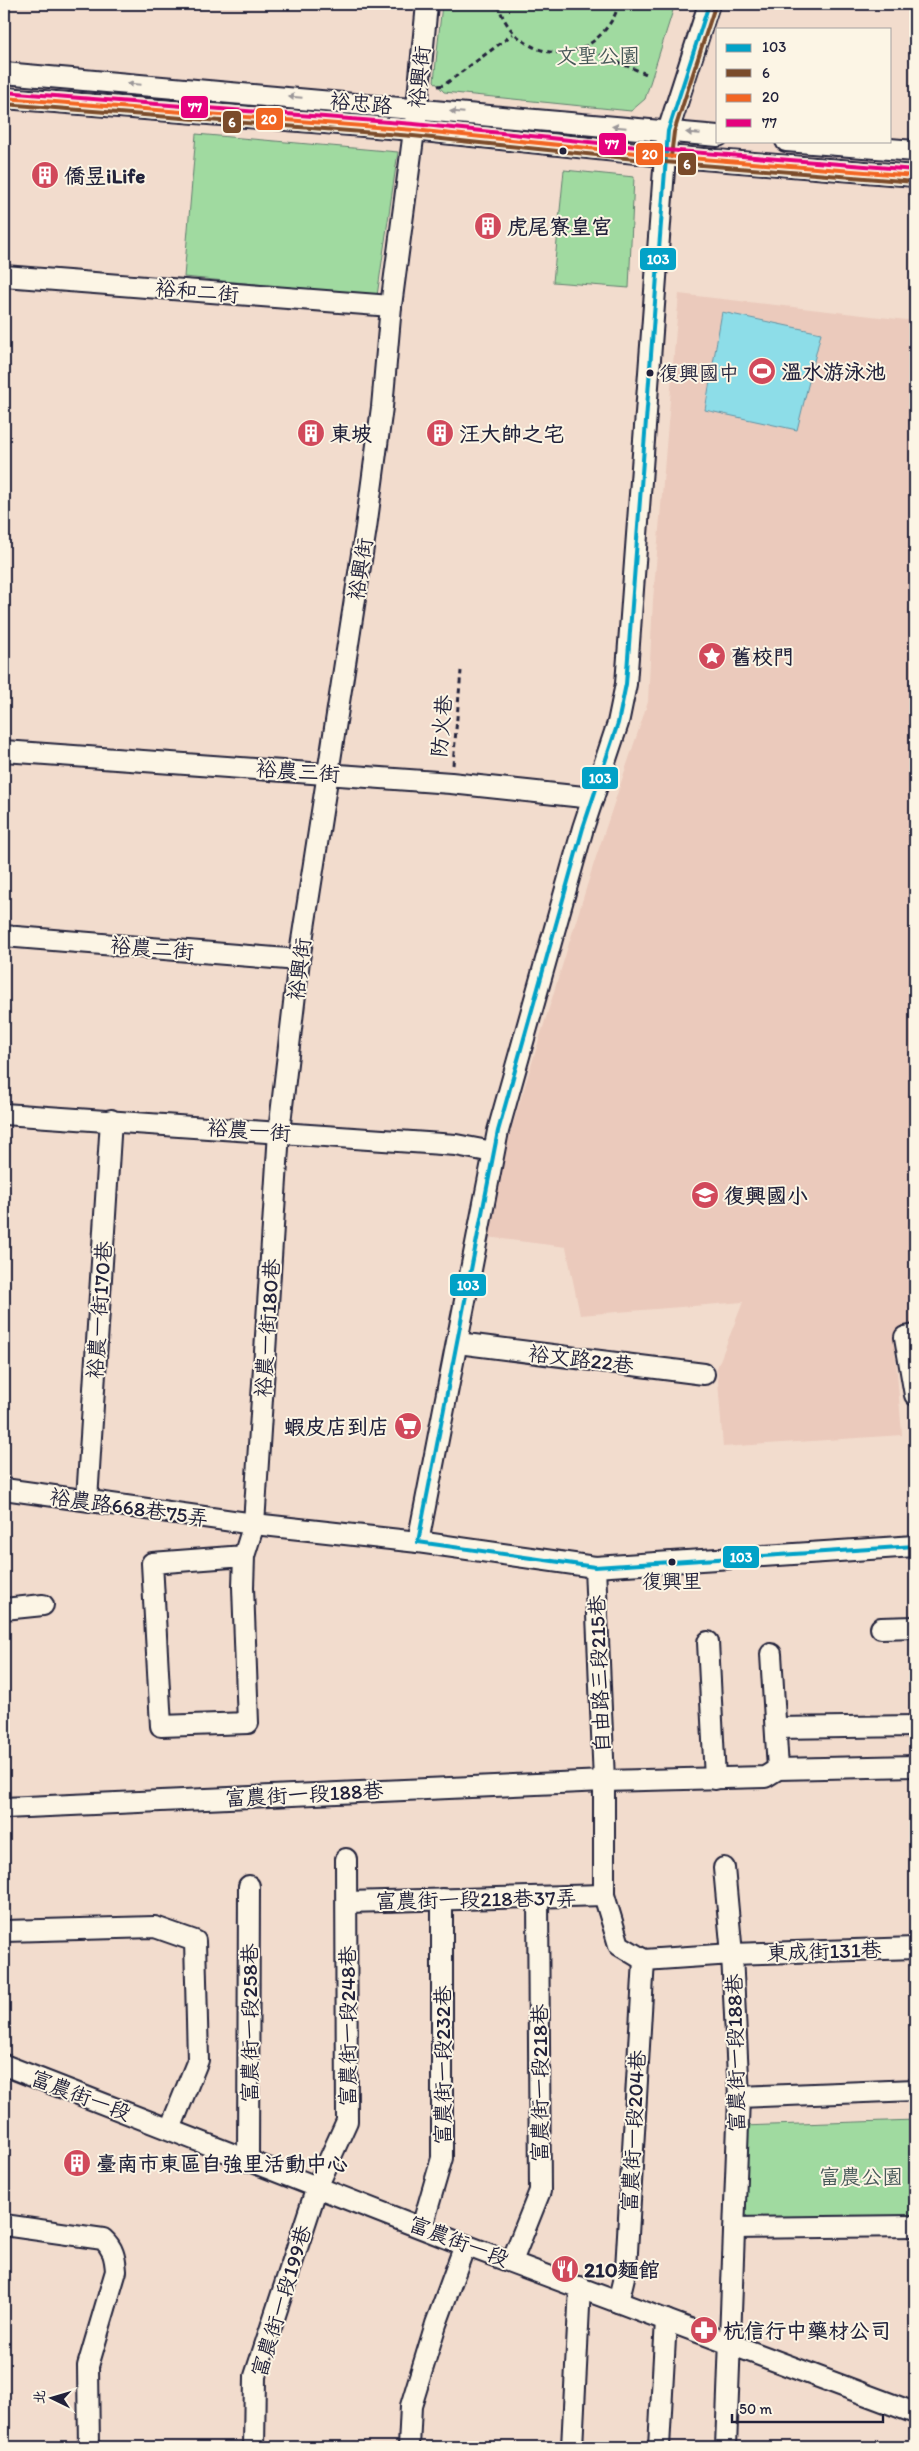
<svg xmlns="http://www.w3.org/2000/svg" width="919" height="2451" font-family="Itim,'LXGW WenKai TC',sans-serif">
	<rect width="100%" height="100%" fill="#f2dccd"/>
	<filter id="ink" filterUnits="userSpaceOnUse"><feTurbulence type="fractalNoise" baseFrequency=".02" numOctaves="2"/><feDisplacementMap in="SourceGraphic" scale="10" xChannelSelector="R" yChannelSelector="G"/><feConvolveMatrix kernelMatrix="1 2 1 2 8 2 1 2 1" color-interpolation-filters="sRGB"/></filter>
	<g filter="url(#ink)">
		<path fill="#ebcabc" d="M 679,294 L 915,321 L 915,1331 L 894,1336 L 902,1435 L 723,1447 L 717,1368 L 743,1302 L 580,1315 L 566,1247 L 487,1237 L 504,1153 L 594,863 L 648,702 L 653,600 Z"/>
		<g fill="#a0daa0" stroke="#617e6e">
			<path d="M 442,4 L 675,4 L 645,99 L 631,111 L 444,92 L 434,81 Z"/>
			<path d="M 196,134 L 398,152 L 377,296 L 184,277 Z"/>
			<path d="M 564,170 L 634,177 L 629,288 L 553,282 Z"/>
			<path d="M 915,2120 L 915,2228 L 743,2233 L 742,2126 Z"/>
		</g>
		<path fill="#8ddde8" stroke="#6292a3" d="M 722,312 L 821,333 L 797,430 L 705,410 Z"/>
		<g fill="none" stroke-linecap="round" stroke-linejoin="round">
			<g stroke="#22223b" stroke-width="24">
				<g id="minor">
					<path d="M 4,73 L 718,136"/>
					<path d="M 4,98 L 414,130 L 665,156 L 915,176"/>
					<path d="M 786,141 L 915,151"/>
					<path d="M 4,276 L 391,306"/>
					<path d="M 4,751 L 451,783 L 593,798"/>
					<path d="M 4,936 L 299,960"/>
					<path d="M 4,1114 L 456,1145 L 493,1152"/>
					<path d="M 915,1335 L 905,1337 L 915,1395"/>
					<path d="M 458,1343 L 704,1374"/>
					<path d="M 4,1489 L 254,1524 L 418,1542 L 595,1567 L 915,1546"/>
					<path d="M 87,1500 L 111,1120"/>
					<path d="M 418,1542 L 498,1131 L 583,828 L 618,723 L 626,684 L 665,156 L 668,131 L 709,4"/>
					<path d="M 244,1556 L 152,1563 L 161,1726 L 248,1723 L 243,1587 L 244,1556 L 254,1524 L 279,1132 L 299,960 L 366,528 L 382,407 L 391,306 L 417,108 L 427,4"/>
					<path d="M 595,1567 L 604,1781 L 604,1895 L 619,1945 L 644,1960 L 732,1954 L 739,2097 L 726,2447"/>
					<path d="M 4,1609 L 43,1605"/>
					<path d="M 881,1628 L 915,1627"/>
					<path d="M 708,1642 L 715,1779"/>
					<path d="M 771,1654 L 778,1769"/>
					<path d="M 776,1728 L 915,1726"/>
					<path d="M 4,1808 L 604,1781 L 765,1777 L 778,1769 L 915,1766"/>
					<path d="M 724,1868 L 732,1954 L 915,1948"/>
					<path d="M 347,1902 L 604,1895"/>
					<path d="M 4,1931 L 155,1927 L 195,1941 L 198,2060 L 170,2129"/>
					<path d="M 4,2065 L 465,2245 L 915,2413"/>
					<path d="M 739,2097 L 915,2090"/>
					<path d="M 248,2161 L 249,1886"/>
					<path d="M 4,2225 L 103,2239 C 113,2248 115,2257 116,2271 L 88,2366 L 89,2447"/>
					<path d="M 422,2227 L 442,2158 L 442,1899"/>
					<path d="M 735,2228 L 915,2226"/>
					<path d="M 512,2261 L 540,2191 L 538,1898"/>
					<path d="M 618,2302 L 626,2269 L 644,1960"/>
					<path d="M 254,2447 L 255,2376 L 317,2187 L 347,2121 L 346,1859"/>
					<path d="M 409,2447 L 411,2406 L 436,2324 L 465,2245"/>
					<path d="M 572,2447 L 580,2287"/>
					<path d="M 659,2447 L 666,2320"/>
				</g>
			</g>
			<g stroke="#22223b" stroke-width="3" stroke-dasharray="5 4" stroke-linecap="butt">
				<path d="M 498,4 C 511,52 570,71 604,31 C 610,24 617,14 618,4"/>
				<path d="M 583,48 L 649,75"/>
				<path d="M 438,86 L 444,85 L 513,34"/>
				<path d="M 453,765 L 461,671"/>
			</g>
			<use href="#minor" stroke="#fcf5e5" stroke-width="20"/>
			<g stroke="#fcf5e5" stroke-width="8">
				<g id="bus-1">
					<path d="M 418,1542 L 498,1131 L 583,828 L 618,723 L 626,684 L 668,131 L 709,4"/>
					<path d="M 418,1542 L 595,1567 L 915,1546"/>
				</g>
			</g>
			<g stroke="#fcf5e5" stroke-width="8">
				<g id="bus-2">
					<path d="M 4,104 L 413,136 L 664,162 L 915,182"/>
					<path d="M 671,157 L 674,132 L 715,6"/>
				</g>
			</g>
			<g stroke="#fcf5e5" stroke-width="8">
				<path id="bus-3" d="M 4,98 L 414,130 L 665,156 L 915,176"/>
			</g>
			<g stroke="#fcf5e5" stroke-width="8">
				<path id="bus-4" d="M 4,92 L 414,124 L 666,150 L 915,170"/>
			</g>
			<use href="#bus-1" stroke="#02a2c7" stroke-width="4"/>
			<use href="#bus-2" stroke="#7a4b2a" stroke-width="4"/>
			<use href="#bus-3" stroke="#f26522" stroke-width="4"/>
			<use href="#bus-4" stroke="#e5007d" stroke-width="4"/>
		</g>
		<defs><path id="oneway-solid" d="M-6-.8H1V-3.2L6.5 0L1 3.2V.8H-6Z" transform="scale(1.25)"/></defs>
		<g fill="#9a9698">
			<use href="#oneway-solid" transform="translate(134 84) rotate(-175)"/>
			<use href="#oneway-solid" transform="translate(295 97) rotate(-175)"/>
			<use href="#oneway-solid" transform="translate(457 112) rotate(-175)"/>
			<use href="#oneway-solid" transform="translate(619 127) rotate(-175)"/>
			<use href="#oneway-solid" transform="translate(693 133) rotate(-175)"/>
		</g>
	</g>
	<defs>
		<g id="building-disc" transform="scale(1.4375)"><circle r="9.5" fill="#d1495b" stroke="#fcf5e5"/><path d="M-4-6H4V6H1V3H-1V6H-4ZM-2.5-4.3h1.7v1.8h-1.7ZM.8-4.3h1.7v1.8H.8ZM-2.5-1h1.7V.8h-1.7ZM.8-1h1.7V.8H.8Z" fill="#fff"/></g>
		<g id="stadium-disc" transform="scale(1.4375)"><circle r="9.5" fill="#d1495b" stroke="#fcf5e5"/><path d="M0-5a6.5 5 0 1 0 0 10a6.5 5 0 1 0 0-10ZM-3.5-1.8h7v3.6h-7Z" fill="#fff"/></g>
		<g id="sight-disc" transform="scale(1.4375)"><circle r="9.5" fill="#d1495b" stroke="#fcf5e5"/><path d="M0-6L1.8-2.2L6-1.7L2.9 1.2L3.7 5.4L0 3.3L-3.7 5.4L-2.9 1.2L-6-1.7L-1.8-2.2Z" fill="#fff"/></g>
		<g id="school-disc" transform="scale(1.4375)"><circle r="9.5" fill="#d1495b" stroke="#fcf5e5"/><path d="M0-5L7-2L0 1L-7-2ZM-4 1L0 2.5L4 1V4Q0 6-4 4Z" fill="#fff"/></g>
		<g id="supermarket-disc" transform="scale(1.4375)"><circle r="9.5" fill="#d1495b" stroke="#fcf5e5"/><path d="M-6-5.5h2.5l.6 2H6L4.5 2H-2.5L-4.4-4H-6ZM-1.5 3.2a1.3 1.3 0 1 0 .1 0ZM3 3.2a1.3 1.3 0 1 0 .1 0Z" fill="#fff"/></g>
		<g id="restaurant-disc" transform="scale(1.4375)"><circle r="9.5" fill="#d1495b" stroke="#fcf5e5"/><path d="M-5-6h1v4h1v-4h1v4h1v-4h1v5L-1.5 .5V6h-2V.5L-5-1ZM5-6V6H3V1.5H1.5Q1.5-4 5-6Z" fill="#fff"/></g>
		<g id="pharmacy-disc" transform="scale(1.4375)"><circle r="9.5" fill="#d1495b" stroke="#fcf5e5"/><path d="M-2-6h4v4h4v4h-4v4h-4v-4h-4v-4h4Z" fill="#fff"/></g>
	</defs>
	<g fill-rule="evenodd">
		<use href="#building-disc" x="45" y="175"/>
		<use href="#building-disc" x="488" y="226"/>
		<use href="#stadium-disc" x="762" y="371"/>
		<use href="#building-disc" x="311" y="433"/>
		<use href="#building-disc" x="440" y="433"/>
		<use href="#sight-disc" x="712" y="656"/>
		<use href="#school-disc" x="705" y="1195"/>
		<use href="#supermarket-disc" x="408" y="1426"/>
		<use href="#building-disc" x="77" y="2163"/>
		<use href="#restaurant-disc" x="565" y="2269"/>
		<use href="#pharmacy-disc" x="704" y="2330"/>
	</g>
	<g fill="#22223b" stroke="#fcf5e5" stroke-width="2">
		<circle cx="563" cy="151" r="4.5"/>
		<circle cx="650" cy="373" r="4.5"/>
		<circle cx="672" cy="1562" r="4.5"/>
	</g>
	<g text-anchor="middle" dominant-baseline="central" stroke-width="4" stroke-linejoin="round" paint-order="stroke">
		<g font-size="20" fill="#22223b" stroke="#fcf5e5" text-anchor="start">
			<text x="659" y="373">復興國中</text>
			<text x="672" y="1581" text-anchor="middle">復興里</text>
		</g>
		<g font-size="21" fill="#485959" stroke="#fcf5e5">
			<text x="598" y="55">文聖公園</text>
			<text x="861" y="2176">富農公園</text>
		</g>
		<g font-size="21" fill="#22223b" stroke="#fcf5e5">
			<text transform="translate(419 77) rotate(-84)">裕興街</text>
			<text transform="translate(361 103) rotate(5)">裕忠路</text>
			<text transform="translate(197 291) rotate(5)">裕和二街</text>
			<text transform="translate(360 569) rotate(-81)">裕興街</text>
			<text transform="translate(441 726) rotate(-85)">防火巷</text>
			<text transform="translate(298 771) rotate(4)">裕農三街</text>
			<text transform="translate(152 948) rotate(5)">裕農二街</text>
			<text transform="translate(299 969) rotate(-83)">裕興街</text>
			<text transform="translate(249 1130) rotate(4)">裕農一街</text>
			<text transform="translate(99 1310) rotate(-86)">裕農一街170巷</text>
			<text transform="translate(267 1328) rotate(-86)">裕農一街180巷</text>
			<text transform="translate(581 1359) rotate(7)">裕文路22巷</text>
			<text transform="translate(129 1507) rotate(8)">裕農路668巷75弄</text>
			<text transform="translate(599 1674) rotate(-92)">自由路三段215巷</text>
			<text transform="translate(304 1794) rotate(-3)">富農街一段188巷</text>
			<text transform="translate(476 1899) rotate(-1)">富農街一段218巷37弄</text>
			<text transform="translate(824 1951) rotate(-2)">東成街131巷</text>
			<text transform="translate(249 2023) rotate(-90)">富農街一段258巷</text>
			<text transform="translate(347 2026) rotate(-90)">富農街一段248巷</text>
			<text transform="translate(735 2053) rotate(-91)">富農街一段188巷</text>
			<text transform="translate(442 2065) rotate(-90)">富農街一段232巷</text>
			<text transform="translate(539 2083) rotate(-90)">富農街一段218巷</text>
			<text transform="translate(81 2095) rotate(21)">富農街一段</text>
			<text transform="translate(633 2131) rotate(-87)">富農街一段204巷</text>
			<text transform="translate(459 2241) rotate(21)">富農街一段</text>
			<text transform="translate(281 2301) rotate(-73)">富農街一段199巷</text>
		</g>
		<g font-size="21" font-weight="bold" fill="#22223b" stroke="#fcf5e5" text-anchor="start">
			<text x="64" y="175">僑昱iLife</text>
			<text x="507" y="226">虎尾寮皇宮</text>
			<text x="781" y="371">溫水游泳池</text>
			<text x="330" y="433">東坡</text>
			<text x="459" y="433">汪大帥之宅</text>
			<text x="731" y="656">舊校門</text>
			<text x="724" y="1195">復興國小</text>
			<text x="389" y="1426" text-anchor="end">蝦皮店到店</text>
			<text x="96" y="2163">臺南市東區自強里活動中心</text>
			<text x="584" y="2269">210麵館</text>
			<text x="723" y="2330">杭信行中藥材公司</text>
		</g>
	</g>
	<g stroke="#fcf5e5" stroke-width="2">
		<rect x="180" y="95" width="29" height="24" rx="5" fill="#e5007d"/>
		<rect x="255" y="107" width="29" height="24" rx="5" fill="#f26522"/>
		<rect x="222" y="110" width="20" height="24" rx="5" fill="#7a4b2a"/>
		<rect x="598" y="132" width="29" height="24" rx="5" fill="#e5007d"/>
		<rect x="635" y="142" width="29" height="24" rx="5" fill="#f26522"/>
		<rect x="677" y="152" width="20" height="24" rx="5" fill="#7a4b2a"/>
		<rect x="639" y="247" width="38" height="24" rx="5" fill="#02a2c7"/>
		<rect x="581" y="766" width="38" height="24" rx="5" fill="#02a2c7"/>
		<rect x="449" y="1273" width="38" height="24" rx="5" fill="#02a2c7"/>
		<rect x="722" y="1545" width="38" height="24" rx="5" fill="#02a2c7"/>
	</g>
	<g font-size="14" text-anchor="middle" font-weight="bold" fill="#fff">
		<text x="195" y="112">77</text>
		<text x="269" y="124">20</text>
		<text x="232" y="127">6</text>
		<text x="612" y="149">77</text>
		<text x="650" y="159">20</text>
		<text x="687" y="169">6</text>
		<text x="658" y="264">103</text>
		<text x="600" y="783">103</text>
		<text x="468" y="1290">103</text>
		<text x="741" y="1562">103</text>
	</g>
	<rect width="919" height="2451" fill="none" stroke="#fcf5e5" stroke-width="20"/>
	<rect x="10" y="10" width="899" height="2431" fill="none" stroke="#22223b" stroke-width="2" filter="url(#ink)"/>
	<rect x="716" y="28" width="175" height="115" fill="#fcf5e5" stroke="#a5a1a1"/>
	<rect x="726" y="44" width="25" height="8" fill="#02a2c7" stroke="#a5a1a1"/>
	<text x="762" y="52" font-size="15" fill="#22223b">103</text>
	<rect x="726" y="69" width="25" height="8" fill="#7a4b2a" stroke="#a5a1a1"/>
	<text x="762" y="78" font-size="15" fill="#22223b">6</text>
	<rect x="726" y="94" width="25" height="8" fill="#f26522" stroke="#a5a1a1"/>
	<text x="762" y="102" font-size="15" fill="#22223b">20</text>
	<rect x="726" y="119" width="25" height="8" fill="#e5007d" stroke="#a5a1a1"/>
	<text x="762" y="128" font-size="15" fill="#22223b">77</text>
	<g transform="translate(52 2398) rotate(275)" stroke="#fcf5e5" stroke-width="4" paint-order="stroke">
	<path d="M0-4L9 19L0 12L-9 19Z" fill="#22223b"/>
	<text y="-8" font-size="14" font-weight="bold" text-anchor="middle" fill="#22223b">北</text>
	</g>
	<path d="M732 2414v8h151v-8" fill="none" stroke="#22223b" stroke-width="2.5"/>
	<text x="739" y="2414" font-size="15" fill="#22223b" stroke="#fcf5e5" stroke-width="4" paint-order="stroke">50 m</text>
</svg>
